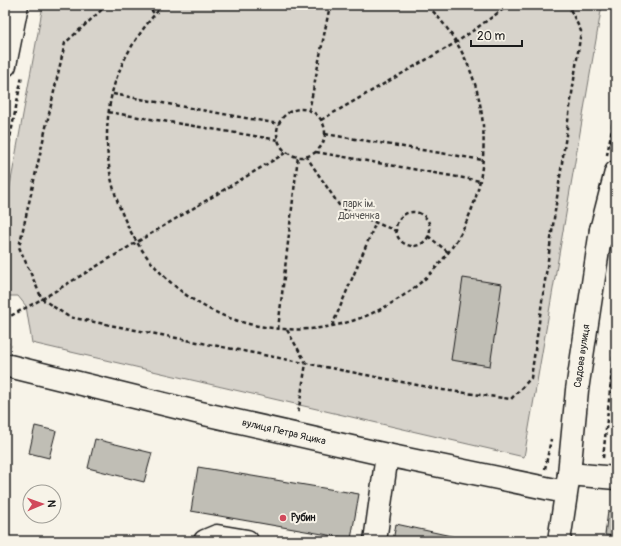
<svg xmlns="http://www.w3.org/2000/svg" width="621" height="546" font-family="Pangolin,sans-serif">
	<rect width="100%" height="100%" fill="#f7f3e8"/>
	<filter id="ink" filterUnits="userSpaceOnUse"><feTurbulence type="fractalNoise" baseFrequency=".025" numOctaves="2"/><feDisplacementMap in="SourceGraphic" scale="8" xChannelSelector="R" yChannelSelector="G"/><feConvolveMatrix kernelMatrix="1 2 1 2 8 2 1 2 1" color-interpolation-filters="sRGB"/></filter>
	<g filter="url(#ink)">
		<path fill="#d7d3cb" stroke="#7a7874" d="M 43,5 L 602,5 L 524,457 L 32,343 L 26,306 L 18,296 L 5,296 L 5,213 Z"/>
		<g fill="#c0beb5" stroke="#1c1c1c">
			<path d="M 463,278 L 502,284 L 490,366 L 451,360 Z"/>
			<path d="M 35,426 L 56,431 L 49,458 L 29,453 Z"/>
			<path d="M 95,439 L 152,453 L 144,482 L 88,468 Z"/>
			<path d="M 198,467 L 359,494 L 351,539 L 191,511 Z"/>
			<path d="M 608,511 L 616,512 L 616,536 L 605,535 Z"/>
			<path d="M 396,524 L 474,541 L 393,541 Z"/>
		</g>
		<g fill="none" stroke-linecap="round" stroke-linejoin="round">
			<g stroke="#1c1c1c" stroke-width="25">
				<g id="minor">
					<path d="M 5,65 L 17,5"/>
					<path d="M 601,230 L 616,235"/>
					<path d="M 5,365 L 196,412 L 387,455 L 565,492"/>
					<path d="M 569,474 L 616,478"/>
					<path d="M 205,541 L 217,536 L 247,541"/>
					<path d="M 375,541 L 387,455"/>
				</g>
			</g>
			<g stroke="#1c1c1c" stroke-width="25">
				<path id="major" d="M 559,541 L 569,474 L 577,390 L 601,230 L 616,172"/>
			</g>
			<g stroke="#1c1c1c" stroke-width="2.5" stroke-dasharray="4 3" stroke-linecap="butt">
				<path d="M 107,5 L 65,43 L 19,247 L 42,299 L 69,317 L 443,390 L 511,399 L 531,378 L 581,31 L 568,5"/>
				<path d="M 146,5 L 155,14"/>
				<path d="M 163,5 C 141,29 122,57 113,89 C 84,205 163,323 284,329 C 329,332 371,319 407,293 C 446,266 474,221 481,174 C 491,111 472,50 427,5"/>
				<path d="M 113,94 L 279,124"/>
				<circle cx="301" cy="133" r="24"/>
				<path d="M 309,111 L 330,5"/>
				<path d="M 108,112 L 279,140"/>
				<path d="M 321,120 L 457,42 L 509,5"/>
				<path d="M 325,134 L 483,160"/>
				<path d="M 316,152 L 480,181"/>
				<path d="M 607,155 L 616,107"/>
				<path d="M 306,156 L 339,205 L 345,210 L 396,231"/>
				<path d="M 5,164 L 22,76"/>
				<circle cx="413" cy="229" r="17"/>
				<path d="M 428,236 L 448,252"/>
				<path d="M 5,319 L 42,299 L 287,152"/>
				<path d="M 332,326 L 376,222"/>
				<path d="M 278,329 L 298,156"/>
				<path d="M 287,330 L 306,363 L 298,414"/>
				<path d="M 5,342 L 11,346"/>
				<path d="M 603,458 L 616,332"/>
				<path d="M 545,469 L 551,439"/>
			</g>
			<use href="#minor" stroke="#f7f3e8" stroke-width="22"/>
			<use href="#major" stroke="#f7f3e8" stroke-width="22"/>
		</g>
	</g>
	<circle fill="#d1495b" stroke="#f7f3e8" stroke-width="1.5" cx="283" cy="518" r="4"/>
	<g text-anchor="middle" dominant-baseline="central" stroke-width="4" stroke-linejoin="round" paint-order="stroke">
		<g font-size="10" fill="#545351" stroke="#f7f3e8">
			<text x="359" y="204">парк ім.<tspan x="359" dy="12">Донченка</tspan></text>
		</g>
		<g font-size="10" fill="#1c1c1c" stroke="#f7f3e8">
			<text transform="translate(582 356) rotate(-82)">Садова вулиця</text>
			<text transform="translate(284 432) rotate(13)">вулиця Петра Яцика</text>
		</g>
		<g font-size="10" font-weight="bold" fill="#1c1c1c" stroke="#f7f3e8" text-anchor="start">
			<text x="291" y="518">Рубин</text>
		</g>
	</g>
	<rect width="621" height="546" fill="none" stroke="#f7f3e8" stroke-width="20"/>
	<rect x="10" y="10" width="601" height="526" fill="none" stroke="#1c1c1c" stroke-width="1.5" filter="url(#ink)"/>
	<g transform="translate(42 504) rotate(88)"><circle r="19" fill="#f7f3e8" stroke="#9f9d96"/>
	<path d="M0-3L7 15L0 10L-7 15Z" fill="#d1495b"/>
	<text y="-6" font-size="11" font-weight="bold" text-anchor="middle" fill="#1c1c1c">N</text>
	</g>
	<path d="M471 40v6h51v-6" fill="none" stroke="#1c1c1c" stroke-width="2"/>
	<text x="477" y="40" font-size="12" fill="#1c1c1c" stroke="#f7f3e8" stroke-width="3" paint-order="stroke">20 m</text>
</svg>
